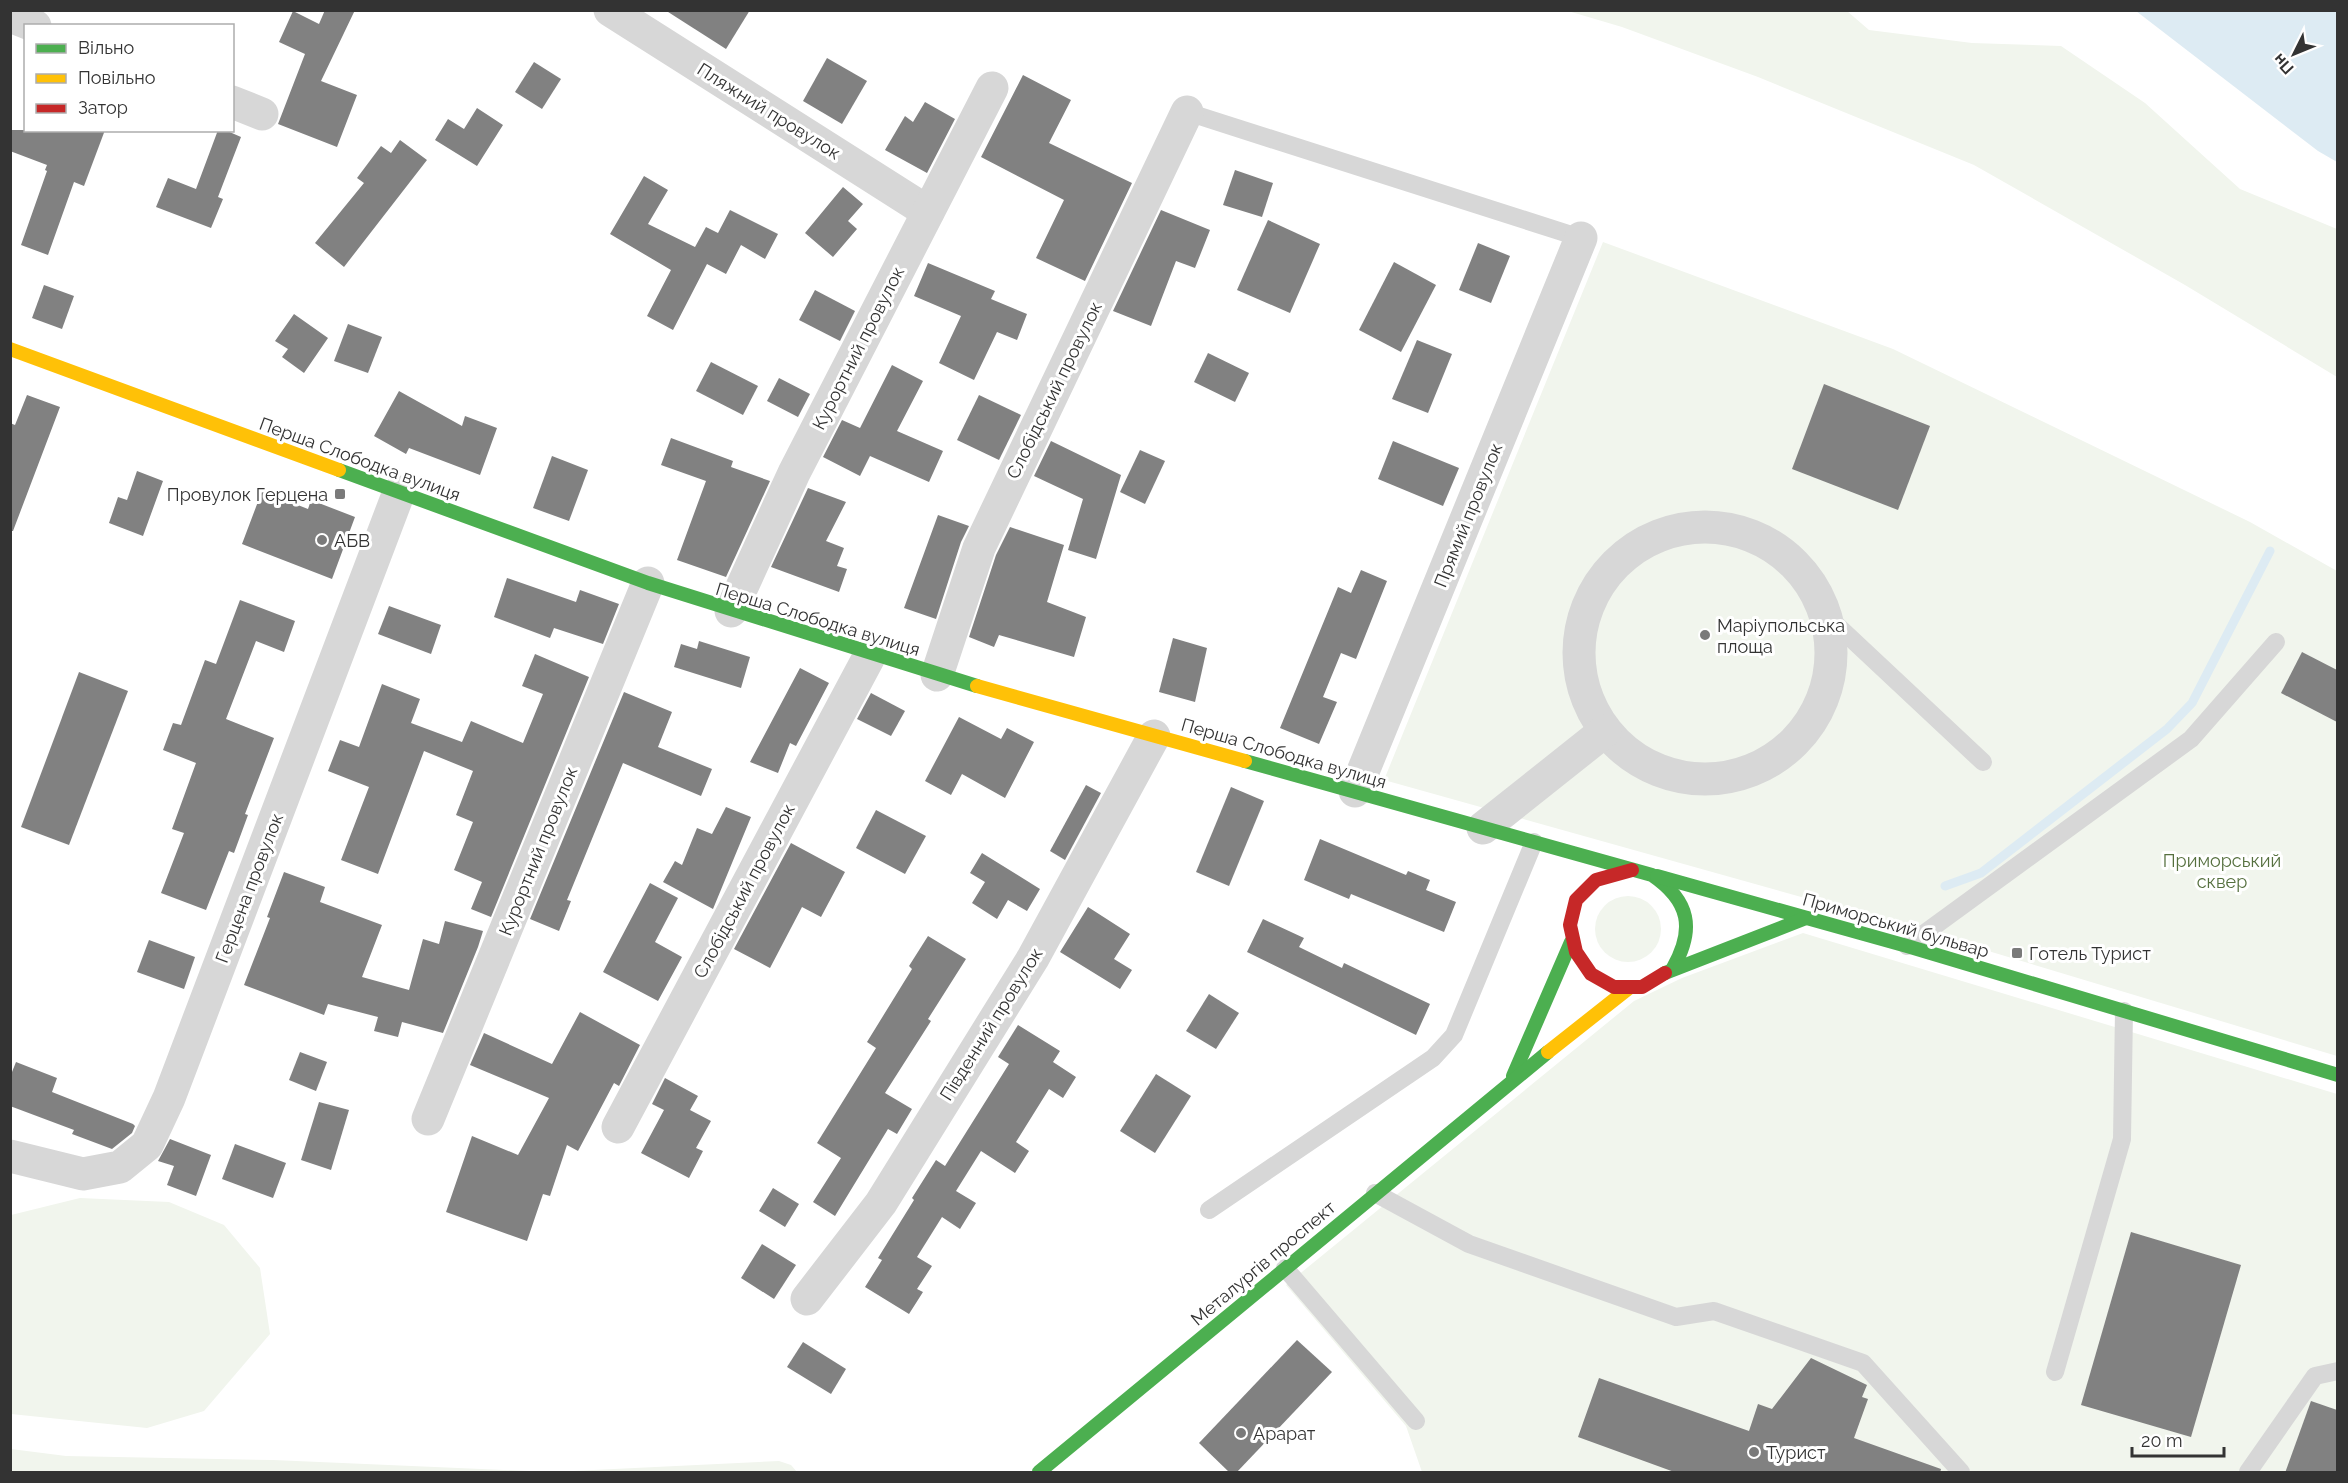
<svg xmlns="http://www.w3.org/2000/svg" width="2348" height="1483" font-family="Raleway,sans-serif">
	<rect width="100%" height="100%" fill="#fff"/>
	<g fill="#f1f5ed">
		<path d="M 1568,11 L 1847,11 L 1869,30 L 1972,43 L 2061,46 L 2145,103 L 2240,189 L 2337,229 L 2337,377 L 2185,285 L 1974,165 L 1758,77 L 1622,27 Z"/>
		<path d="M 1603,242 L 1893,349 L 2250,522 L 2337,571 L 2337,1056 L 1912,928 L 1384,780 Z"/>
		<circle cx="1628" cy="929" r="33"/>
		<path d="M 1803,933 L 2337,1094 L 2337,1472 L 1422,1472 L 1406,1426 L 1286,1285 L 1634,1001 L 1682,978 Z"/>
		<path d="M 80,1198 L 169,1202 L 224,1225 L 260,1268 L 270,1334 L 204,1411 L 147,1428 L 11,1414 L 11,1215 Z"/>
		<path d="M 11,1449 L 66,1456 L 273,1460 L 552,1472 L 779,1461 L 791,1465 L 797,1472 L 11,1472 Z"/>
	</g>
	<path fill="#ddebf3" d="M 2136,11 L 2337,11 L 2337,162 L 2318,151 Z"/>
	<g fill="none" stroke-linecap="round" stroke-linejoin="round">
		<path stroke="#ddebf3" stroke-width="9" d="M 1945,886 L 1981,873 L 2167,729 L 2192,703 L 2270,551"/>
	</g>
	<g fill="#818181">
		<path d="M 325,10 L 355,10 L 321,81 L 357,95 L 337,147 L 278,124 L 305,54 L 279,42 L 293,11 L 319,24 Z"/>
		<path d="M 665,10 L 750,10 L 726,49 Z"/>
		<path d="M 827,58 L 867,81 L 842,124 L 803,101 Z"/>
		<path d="M 534,62 L 561,79 L 542,109 L 515,92 Z"/>
		<path d="M 1023,75 L 1071,100 L 1049,143 L 1132,183 L 1085,281 L 1036,258 L 1064,200 L 981,157 Z"/>
		<path d="M 925,102 L 955,119 L 927,173 L 885,150 L 905,116 L 913,122 Z"/>
		<path d="M 477,108 L 503,125 L 477,166 L 435,140 L 448,119 L 464,129 Z"/>
		<path d="M 10,130 L 105,130 L 84,186 L 74,182 L 48,255 L 21,245 L 47,171 L 45,170 L 47,165 L 10,151 Z"/>
		<path d="M 218,130 L 225,130 L 241,137 L 218,197 L 223,199 L 211,228 L 156,207 L 168,178 L 196,189 Z"/>
		<path d="M 400,140 L 427,160 L 344,267 L 315,243 L 364,183 L 357,178 L 381,146 L 391,153 Z"/>
		<path d="M 1235,170 L 1273,183 L 1262,217 L 1223,205 Z"/>
		<path d="M 644,176 L 668,190 L 648,224 L 695,247 L 706,227 L 718,233 L 730,210 L 778,234 L 765,259 L 741,245 L 726,274 L 707,264 L 673,330 L 647,316 L 671,270 L 610,234 Z"/>
		<path d="M 843,187 L 863,204 L 848,221 L 857,229 L 833,257 L 805,233 Z"/>
		<path d="M 1161,210 L 1210,230 L 1195,268 L 1176,261 L 1151,326 L 1113,311 Z"/>
		<path d="M 1268,220 L 1320,244 L 1290,313 L 1237,290 Z"/>
		<path d="M 1478,243 L 1510,256 L 1491,303 L 1459,290 Z"/>
		<path d="M 1394,262 L 1436,285 L 1401,352 L 1359,330 Z"/>
		<path d="M 928,263 L 995,291 L 991,299 L 1027,314 L 1017,340 L 997,332 L 974,380 L 939,363 L 961,316 L 914,296 Z"/>
		<path d="M 44,285 L 74,296 L 62,329 L 32,318 Z"/>
		<path d="M 815,290 L 855,311 L 840,341 L 799,320 Z"/>
		<path d="M 294,314 L 328,338 L 304,373 L 282,357 L 288,349 L 275,341 Z"/>
		<path d="M 348,324 L 382,337 L 368,373 L 334,361 Z"/>
		<path d="M 1417,340 L 1452,354 L 1428,413 L 1392,399 Z"/>
		<path d="M 1208,353 L 1249,373 L 1235,402 L 1194,382 Z"/>
		<path d="M 711,362 L 758,386 L 743,415 L 696,391 Z"/>
		<path d="M 892,365 L 923,381 L 897,431 L 943,451 L 929,482 L 870,456 L 860,476 L 823,457 L 842,420 L 860,428 Z"/>
		<path d="M 779,378 L 810,394 L 798,417 L 767,401 Z"/>
		<path d="M 1824,384 L 1930,426 L 1898,510 L 1792,469 Z"/>
		<path d="M 399,391 L 462,426 L 465,416 L 497,428 L 480,475 L 409,448 L 406,454 L 374,436 Z"/>
		<path d="M 27,395 L 60,407 L 13,531 L 10,531 L 10,423 L 15,425 Z"/>
		<path d="M 979,395 L 1021,415 L 999,460 L 957,440 Z"/>
		<path d="M 671,438 L 733,461 L 731,467 L 770,481 L 726,577 L 677,560 L 706,481 L 661,465 Z"/>
		<path d="M 1051,441 L 1121,475 L 1096,559 L 1068,550 L 1083,499 L 1034,476 Z"/>
		<path d="M 1393,441 L 1459,468 L 1443,506 L 1378,479 Z"/>
		<path d="M 1140,450 L 1165,461 L 1145,504 L 1120,492 Z"/>
		<path d="M 552,456 L 588,470 L 569,521 L 533,508 Z"/>
		<path d="M 137,471 L 163,481 L 143,536 L 109,523 L 118,497 L 127,500 Z"/>
		<path d="M 808,488 L 846,502 L 826,541 L 844,548 L 837,566 L 847,569 L 839,592 L 771,567 Z"/>
		<path d="M 262,491 L 308,509 L 311,500 L 355,517 L 332,579 L 242,544 Z"/>
		<path d="M 938,515 L 969,526 L 961,542 L 936,619 L 904,608 Z"/>
		<path d="M 1010,527 L 1064,545 L 1047,602 L 1086,617 L 1074,657 L 999,635 L 994,647 L 969,637 L 996,555 Z"/>
		<path d="M 1361,570 L 1387,581 L 1356,659 L 1341,653 L 1323,697 L 1337,702 L 1319,744 L 1280,728 L 1338,587 L 1351,593 Z"/>
		<path d="M 507,578 L 576,602 L 580,590 L 619,604 L 603,644 L 554,628 L 550,638 L 494,617 Z"/>
		<path d="M 240,600 L 295,621 L 284,652 L 256,641 L 226,719 L 274,738 L 245,814 L 248,815 L 234,853 L 229,851 L 206,910 L 161,893 L 184,833 L 172,829 L 196,763 L 163,750 L 173,723 L 181,725 L 205,660 L 216,664 Z"/>
		<path d="M 389,606 L 441,625 L 431,654 L 378,634 Z"/>
		<path d="M 1173,638 L 1207,648 L 1195,702 L 1159,692 Z"/>
		<path d="M 699,641 L 750,657 L 741,688 L 674,667 L 681,644 L 697,649 Z"/>
		<path d="M 2302,652 L 2337,670 L 2337,722 L 2281,693 Z"/>
		<path d="M 535,654 L 589,677 L 491,917 L 471,909 L 482,882 L 454,870 L 473,822 L 456,815 L 473,771 L 424,751 L 378,874 L 341,860 L 369,787 L 328,771 L 340,740 L 359,747 L 382,684 L 420,699 L 411,723 L 462,742 L 471,721 L 523,743 L 543,694 L 522,686 Z"/>
		<path d="M 800,668 L 829,683 L 796,746 L 790,743 L 778,773 L 750,762 Z"/>
		<path d="M 79,672 L 128,691 L 69,845 L 21,827 Z"/>
		<path d="M 624,692 L 672,712 L 658,747 L 712,769 L 701,796 L 623,763 L 567,900 L 571,901 L 559,931 L 530,919 Z"/>
		<path d="M 871,693 L 905,711 L 891,736 L 857,719 Z"/>
		<path d="M 959,717 L 1001,739 L 1007,728 L 1034,742 L 1005,798 L 962,774 L 951,795 L 925,781 Z"/>
		<path d="M 1086,785 L 1101,793 L 1065,860 L 1050,851 Z"/>
		<path d="M 1231,787 L 1264,801 L 1229,886 L 1196,872 Z"/>
		<path d="M 726,807 L 751,817 L 713,909 L 663,882 L 675,861 L 682,865 L 697,828 L 712,834 Z"/>
		<path d="M 876,810 L 926,836 L 905,874 L 856,848 Z"/>
		<path d="M 1320,839 L 1406,875 L 1408,871 L 1430,880 L 1426,890 L 1456,902 L 1444,932 L 1351,894 L 1349,899 L 1304,880 Z"/>
		<path d="M 791,843 L 845,872 L 821,917 L 802,907 L 770,968 L 734,949 Z"/>
		<path d="M 982,853 L 1040,889 L 1027,911 L 1008,900 L 997,919 L 972,903 L 985,882 L 970,873 Z"/>
		<path d="M 284,872 L 325,887 L 320,902 L 382,925 L 362,977 L 409,990 L 423,939 L 439,944 L 445,921 L 483,931 L 478,947 L 443,1033 L 402,1022 L 398,1037 L 374,1031 L 378,1017 L 328,1004 L 324,1015 L 244,985 L 270,918 L 267,917 Z"/>
		<path d="M 650,883 L 678,898 L 655,942 L 682,957 L 658,1001 L 603,972 Z"/>
		<path d="M 1088,907 L 1130,934 L 1114,959 L 1132,970 L 1120,989 L 1060,952 Z"/>
		<path d="M 1263,919 L 1304,938 L 1299,947 L 1342,968 L 1344,963 L 1430,1004 L 1416,1035 L 1247,952 Z"/>
		<path d="M 928,936 L 966,959 L 928,1019 L 931,1021 L 885,1093 L 912,1109 L 897,1134 L 888,1129 L 835,1216 L 813,1202 L 841,1158 L 817,1143 L 876,1048 L 867,1042 L 912,969 L 909,966 Z"/>
		<path d="M 149,940 L 195,957 L 184,989 L 137,972 Z"/>
		<path d="M 1209,994 L 1239,1013 L 1216,1049 L 1186,1031 Z"/>
		<path d="M 580,1012 L 640,1045 L 619,1086 L 614,1083 L 578,1151 L 567,1145 L 550,1196 L 543,1194 L 527,1241 L 446,1212 L 472,1136 L 518,1155 L 549,1098 L 470,1065 L 484,1033 L 552,1064 Z"/>
		<path d="M 1018,1025 L 1060,1051 L 1053,1062 L 1076,1077 L 1063,1098 L 1049,1089 L 1016,1142 L 1029,1151 L 1015,1173 L 981,1151 L 956,1191 L 976,1203 L 960,1229 L 942,1217 L 917,1257 L 932,1266 L 917,1289 L 923,1292 L 909,1314 L 865,1287 L 882,1260 L 878,1258 L 914,1200 L 912,1198 L 936,1160 L 945,1166 L 1009,1064 L 998,1057 Z"/>
		<path d="M 300,1052 L 327,1062 L 316,1091 L 289,1080 Z"/>
		<path d="M 16,1062 L 57,1078 L 52,1092 L 133,1124 L 135,1126 L 132,1133 L 112,1149 L 72,1134 L 74,1130 L 10,1106 L 10,1077 Z"/>
		<path d="M 1156,1074 L 1191,1096 L 1155,1153 L 1120,1131 Z"/>
		<path d="M 665,1078 L 698,1096 L 690,1110 L 711,1121 L 696,1148 L 703,1151 L 689,1178 L 641,1153 L 664,1110 L 652,1104 Z"/>
		<path d="M 319,1102 L 349,1110 L 331,1170 L 301,1160 Z"/>
		<path d="M 170,1139 L 211,1155 L 196,1196 L 167,1185 L 174,1166 L 158,1161 Z"/>
		<path d="M 235,1144 L 286,1163 L 273,1198 L 222,1179 Z"/>
		<path d="M 773,1188 L 799,1204 L 785,1227 L 759,1211 Z"/>
		<path d="M 2131,1232 L 2241,1265 L 2191,1437 L 2081,1405 Z"/>
		<path d="M 762,1244 L 796,1265 L 774,1299 L 741,1278 Z"/>
		<path d="M 1297,1340 L 1332,1372 L 1236,1473 L 1230,1473 L 1199,1443 Z"/>
		<path d="M 803,1342 L 846,1369 L 831,1394 L 787,1367 Z"/>
		<path d="M 1811,1358 L 1867,1385 L 1862,1397 L 1868,1399 L 1854,1438 L 1941,1469 L 1940,1473 L 1677,1473 L 1578,1437 L 1599,1378 L 1749,1431 L 1758,1404 L 1772,1409 Z"/>
		<path d="M 2311,1401 L 2337,1410 L 2337,1473 L 2285,1473 Z"/>
	</g>
	<g fill="none" stroke-linecap="round" stroke-linejoin="round">
		<g stroke="#d7d7d7" stroke-width="18">
			<path d="M 1187,112 L 1581,238"/>
			<path d="M 1826,615 L 1983,762"/>
			<path d="M 1907,946 L 2191,739 L 2276,642"/>
			<path d="M 1375,1193 L 1469,1244 L 1676,1317 L 1714,1311 L 1863,1363 L 1961,1472"/>
			<path d="M 1209,1210 L 1433,1058 L 1454,1035 L 1534,842"/>
			<path d="M 1285,1268 L 1416,1421"/>
			<path d="M 2055,1372 L 2122,1139 L 2124,1011"/>
			<path d="M 2248,1472 L 2315,1376 L 2338,1371"/>
		</g>
		<g stroke="#d7d7d7" stroke-width="33">
			<path d="M 610,10 L 928,212"/>
			<path d="M 10,16 L 35,26"/>
			<path d="M 232,102 L 262,114"/>
			<circle cx="1705" cy="653" r="126"/>
			<path d="M 731,611 L 794,473 L 992,88"/>
			<path d="M 937,675 L 979,548 L 1187,112"/>
			<path d="M 1355,791 L 1581,238"/>
			<path d="M 1483,828 L 1605,731"/>
			<path d="M 428,1119 L 648,583"/>
			<path d="M 618,1127 L 870,655"/>
			<path d="M 10,1156 L 83,1174 L 120,1167 L 147,1145 L 169,1098 L 399,492"/>
			<path d="M 807,1299 L 881,1203 L 1033,958 L 1154,736"/>
		</g>
		<g stroke="#4caf50" stroke-width="14">
			<path d="M 339,470 L 648,583 L 977,686"/>
			<path d="M 1245,761 L 1652,875 C 1690,901 1695,929 1673,968"/>
			<path d="M 1657,876 L 1907,946 L 2338,1075"/>
			<path d="M 1665,973 L 1806,918"/>
			<path d="M 1513,1076 L 1571,942"/>
			<path d="M 1039,1472 L 1548,1052"/>
		</g>
		<g stroke="#ffc107" stroke-width="14">
			<path d="M 10,349 L 339,470"/>
			<path d="M 977,686 L 1245,761"/>
			<path d="M 1548,1052 L 1629,988"/>
		</g>
		<path stroke="#c62828" stroke-width="14" d="M 1632,870 L 1596,880 L 1576,900 L 1570,925 L 1576,952 L 1591,974 L 1614,987 L 1642,987 L 1665,973"/>
	</g>
	<g fill="#7a7a7a" stroke="#fff" stroke-width="2">
		<rect x="334" y="488" width="12" height="12" rx="3"/>
		<circle cx="322" cy="540" r="6"/>
		<circle cx="1705" cy="635" r="6"/>
		<rect x="2011" y="947" width="12" height="12" rx="3"/>
		<circle cx="1241" cy="1433" r="6"/>
		<circle cx="1754" cy="1452" r="6"/>
	</g>
	<g text-anchor="middle" dominant-baseline="central" stroke-width="6" stroke-linejoin="round" paint-order="stroke">
		<g font-size="18" fill="#333" stroke="#fff">
			<text transform="translate(769 111) rotate(32)">Пляжний провулок</text>
			<text transform="translate(858 348) rotate(-63)">Курортний провулок</text>
			<text transform="translate(1054 390) rotate(-64)">Слобідський провулок</text>
			<text transform="translate(360 459) rotate(20)">Перша Слободка вулиця</text>
			<text transform="translate(1468 515) rotate(-68)">Прямий провулок</text>
			<text transform="translate(818 619) rotate(17)">Перша Слободка вулиця</text>
			<text transform="translate(1284 753) rotate(16)">Перша Слободка вулиця</text>
			<text transform="translate(538 851) rotate(-68)">Курортний провулок</text>
			<text transform="translate(249 888) rotate(-69)">Герцена провулок</text>
			<text transform="translate(744 891) rotate(-62)">Слобідський провулок</text>
			<text transform="translate(1896 925) rotate(16)">Приморський бульвар</text>
			<text transform="translate(991 1024) rotate(-58)">Південний провулок</text>
			<text transform="translate(1263 1263) rotate(-40)">Металургів проспект</text>
		</g>
		<g font-size="18" fill="#333" stroke="#fff" text-anchor="start">
			<text x="328" y="494" text-anchor="end">Провулок Герцена</text>
			<text x="334" y="540">АБВ</text>
			<text x="1717" y="625">Маріупольська<tspan x="1717" dy="21">площа</tspan></text>
			<text x="2029" y="953">Готель Турист</text>
			<text x="1253" y="1433">Арарат</text>
			<text x="1766" y="1452">Турист</text>
		</g>
		<g font-size="18" fill="#56703f" stroke="#fff">
			<text x="2222" y="860">Приморський<tspan x="2222" dy="21">сквер</tspan></text>
		</g>
	</g>
	<rect width="2348" height="1483" fill="none" stroke="#333333" stroke-width="24"/>
	<rect x="24" y="24" width="210" height="108" fill="#ffffff" stroke="#adadad" stroke-width="1.5"/>
	<rect x="36" y="44" width="30" height="9" fill="#4caf50" stroke="#adadad" stroke-width="1.5"/>
	<text x="78" y="54" font-size="18" fill="#333333">Вільно</text>
	<rect x="36" y="74" width="30" height="9" fill="#ffc107" stroke="#adadad" stroke-width="1.5"/>
	<text x="78" y="84" font-size="18" fill="#333333">Повільно</text>
	<rect x="36" y="104" width="30" height="9" fill="#c62828" stroke="#adadad" stroke-width="1.5"/>
	<text x="78" y="114" font-size="18" fill="#333333">Затор</text>
	<g transform="translate(2294 54) rotate(227)" stroke="#ffffff" stroke-width="4.5" paint-order="stroke">
	<path d="M0-4.5L10 22L0 15L-10 22Z" fill="#333333"/>
	<text y="-9" font-size="16" font-weight="bold" text-anchor="middle" fill="#333333">Пн</text>
	</g>
	<path d="M2132 1447v9h92v-9" fill="none" stroke="#333333" stroke-width="3"/>
	<text x="2141" y="1447" font-size="18" fill="#333333" stroke="#ffffff" stroke-width="4.5" paint-order="stroke">20 m</text>
</svg>
